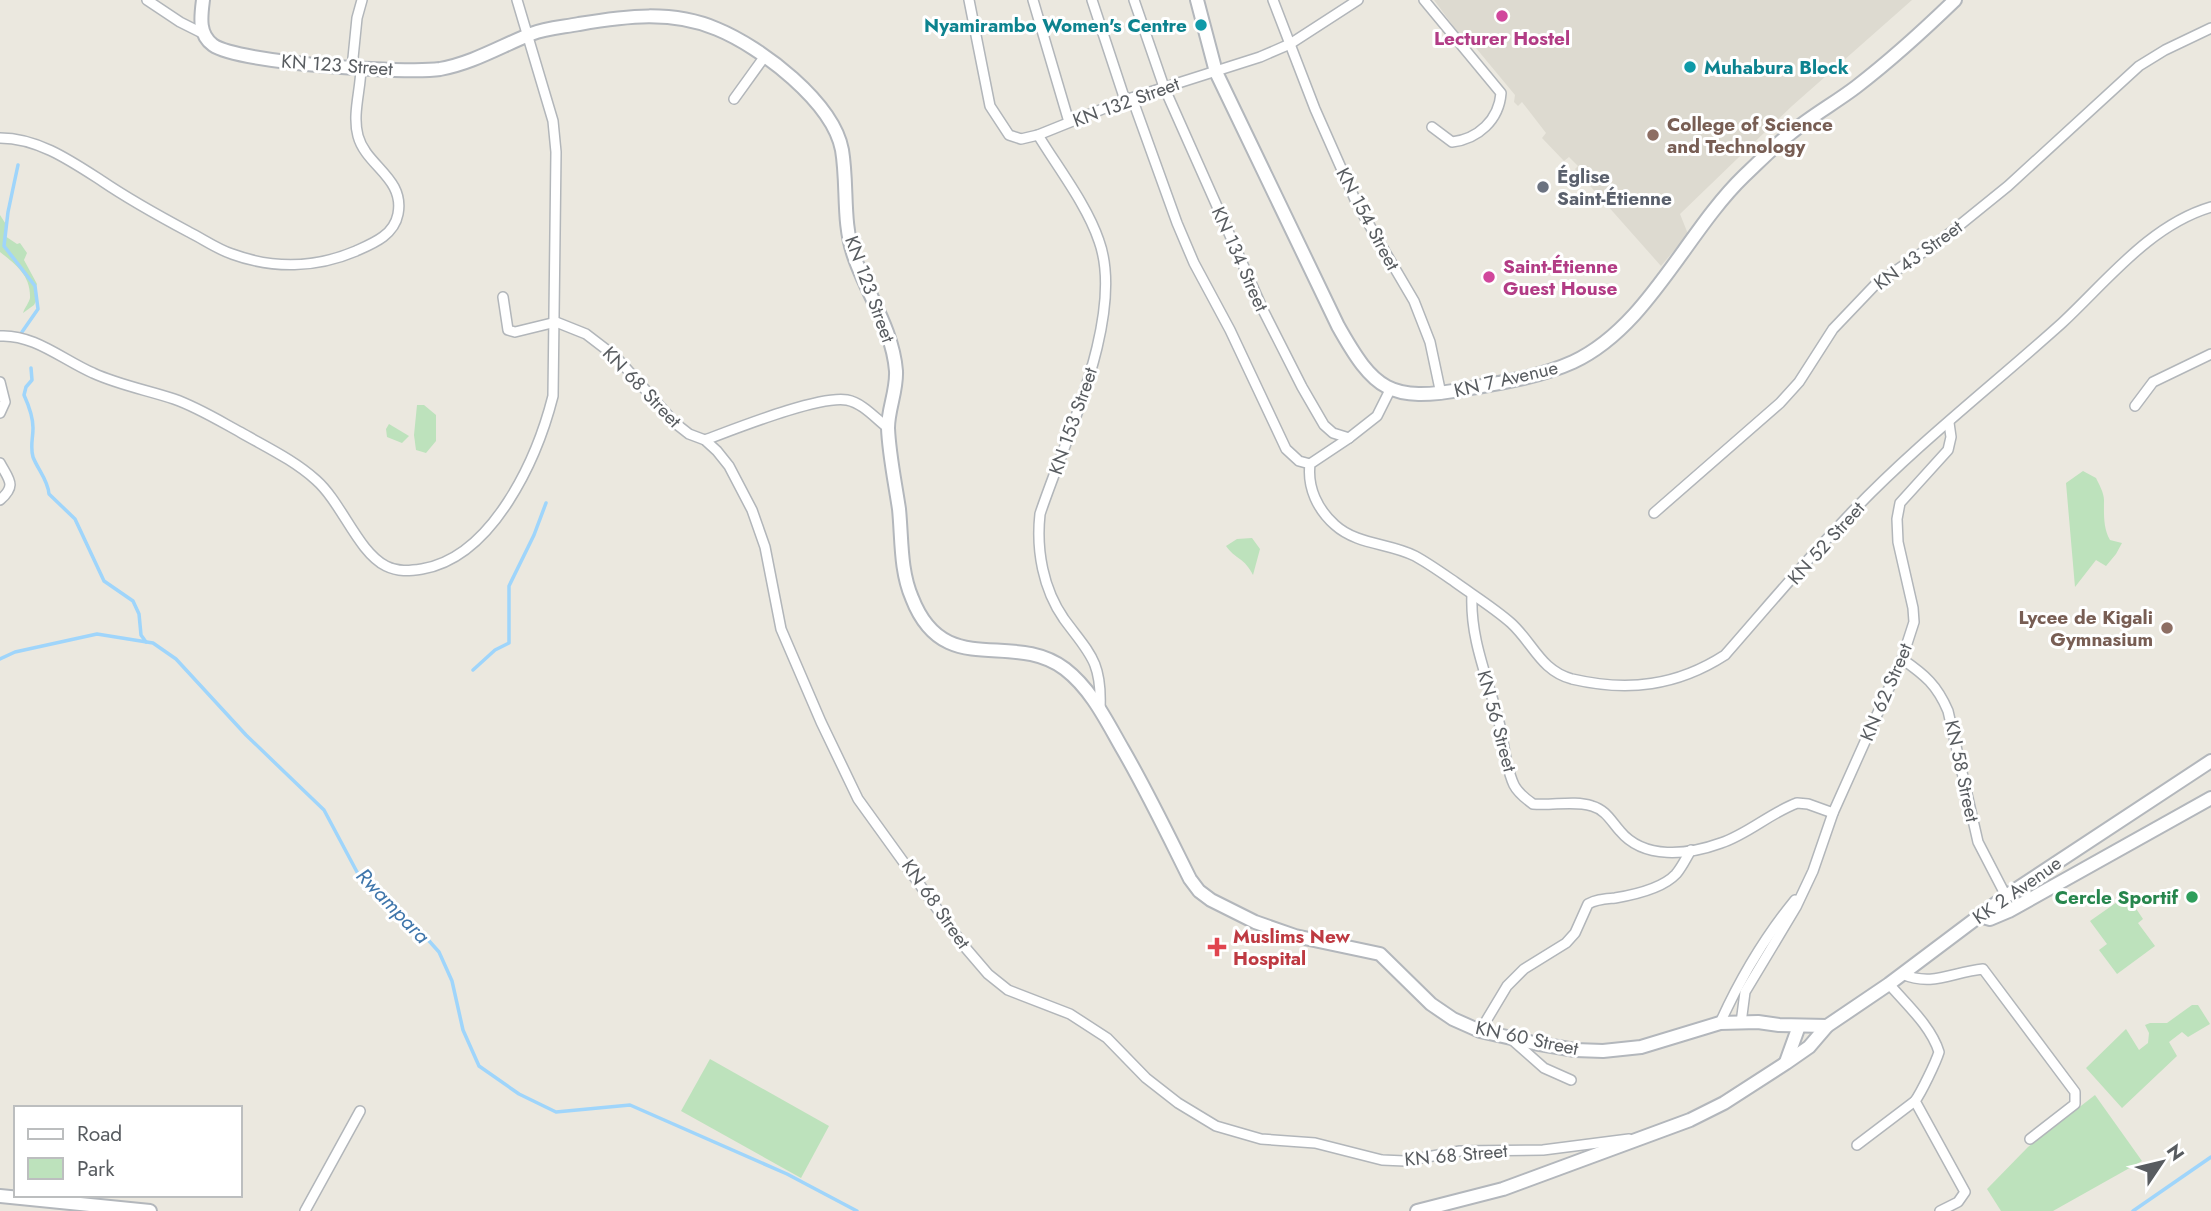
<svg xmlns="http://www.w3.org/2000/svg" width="2211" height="1211" font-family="Jost,sans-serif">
	<rect width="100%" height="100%" fill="#ebe8df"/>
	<path fill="#dddad0" d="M 1434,0 L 1912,0 L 1792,106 L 1680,214 L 1688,234 L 1661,266 L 1575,169 L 1578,166 L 1569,157 L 1564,161 L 1542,138 L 1546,133 L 1522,102 L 1518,106 L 1514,102 L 1515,95 L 1466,36 L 1462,38 Z"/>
	<g fill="#bde2bc">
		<path d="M 0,215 L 7,226 L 5,236 L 17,244 L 20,243 L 27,253 L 24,260 L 37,284 L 34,292 L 38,297 L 34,305 L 23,313 C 25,307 29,303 30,298 C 31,275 15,264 0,252 Z"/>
		<path d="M 417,405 L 424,405 L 436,415 L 436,441 L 426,453 L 416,450 L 414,435 Z"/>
		<path d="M 389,424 L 409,436 L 402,443 L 387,437 L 386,429 Z"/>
		<path d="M 2083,471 L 2096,478 C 2099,484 2104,493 2104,500 C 2104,514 2103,528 2110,540 L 2122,543 L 2116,554 L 2106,566 L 2096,560 L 2075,587 L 2066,483 Z"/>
		<path d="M 1252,538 L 1260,549 L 1253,575 C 1245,558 1235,559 1226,546 L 1237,539 Z"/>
		<path d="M 2127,895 L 2143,919 L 2138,923 L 2155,946 L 2117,974 L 2099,950 L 2107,944 L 2090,921 Z"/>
		<path d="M 2192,1005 L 2198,1005 L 2210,1024 L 2188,1037 L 2182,1032 L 2169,1042 L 2177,1056 L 2122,1108 L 2086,1068 L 2126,1029 L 2139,1050 L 2148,1043 L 2149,1033 L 2145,1025 L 2150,1023 L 2167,1023 Z"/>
		<path d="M 710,1059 L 829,1126 L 801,1178 L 681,1111 Z"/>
		<path d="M 2095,1095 L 2142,1161 L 2053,1211 L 2001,1211 L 1987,1189 L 2028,1147 Z"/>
	</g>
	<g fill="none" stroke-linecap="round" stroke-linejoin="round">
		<g stroke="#9fd5fb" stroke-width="3.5">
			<path d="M 18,165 L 8,212 L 4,246 L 35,286 L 38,309 L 22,332"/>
			<path d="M 31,368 L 32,380 L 26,387 L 24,395 C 29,406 33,416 33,428 C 33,439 30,446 33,457 C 38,470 48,480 49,494 L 75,519 L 104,581 L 133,601 L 139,614 L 141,635 L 146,642"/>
			<path d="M 0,659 L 15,652 L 97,634 L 153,643 L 176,659 L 246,735 L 324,810 L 357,872 L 413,923 L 439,952 L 452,981 L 463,1030 L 479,1066 L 519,1094 L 556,1112 L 630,1105 L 787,1174 L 857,1211"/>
			<path d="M 473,670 L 495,650 L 509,643 L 509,586 L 534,535 L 546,503"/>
			<path d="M 2133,1211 L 2211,1157"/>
		</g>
		<g stroke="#b2b6ba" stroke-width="12">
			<g id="street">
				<path d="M 147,0 L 180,22 L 202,33"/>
				<path d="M 969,0 L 990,106 L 1009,135 L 1021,139 L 1038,135 L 1125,100 L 1260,57 L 1290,44 L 1358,0"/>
				<path d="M 1033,0 L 1069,122"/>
				<path d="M 1092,0 L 1125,100"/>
				<path d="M 1134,0 L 1164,87 L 1264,312 L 1302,387 L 1324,425 L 1333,433 L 1349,438 L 1377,416 L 1390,390"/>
				<path d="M 1273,0 L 1315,109 L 1357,204 L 1414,301 L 1430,342 L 1441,394"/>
				<path d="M 1424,0 L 1501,93 C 1499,120 1478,139 1452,142 L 1432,127"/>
				<path d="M 352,68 L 357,18 L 362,0"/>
				<path d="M 1132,98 L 1177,223 L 1194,263 L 1230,330 L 1286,449 L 1299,461 L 1310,464"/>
				<path d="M 734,99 L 765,56"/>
				<path d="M 1038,135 C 1058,168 1087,205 1099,241 C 1126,316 1064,441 1040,514 C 1036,550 1043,589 1064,619 C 1089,653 1102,661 1100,708"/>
				<path d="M 0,138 C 38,138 71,161 102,181 C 130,200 159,216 189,232 C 203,239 217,249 232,254 C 273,269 316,268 356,251 C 374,243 394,235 398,214 C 405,178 366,166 358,136 C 352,114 361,89 361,67"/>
				<path d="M 503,297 L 508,330 L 515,332 L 556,322 L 586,334 L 616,357 L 675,423 L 689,434 L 705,440 L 717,451 L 729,466 L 752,510 L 765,547 L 781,629 L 821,722 L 858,799 L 964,946 L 988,974 L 1008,990 L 1070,1014 L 1107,1038 L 1146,1078 L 1178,1103 L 1216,1126 L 1261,1139 L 1315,1143 L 1382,1160 L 1405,1161 L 1460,1151 L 1543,1150 L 1629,1139"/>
				<path d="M 0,336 C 34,334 63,360 93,373 C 119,385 147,390 174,399 C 197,407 218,420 240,432 C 266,447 294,460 316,480 C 342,503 358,552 386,566 C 398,572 409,571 422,569 C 493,557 537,459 553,396 L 556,152 L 553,121 L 517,0"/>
				<path d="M 0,382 L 5,402 L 0,413"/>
				<path d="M 2135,406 L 2153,382 L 2211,354"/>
				<path d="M 1349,438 L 1310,464 C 1307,488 1318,510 1335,525 C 1357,545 1390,543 1415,556 C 1428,563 1442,573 1455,582 C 1473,595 1494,608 1511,623 C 1533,643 1541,671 1572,679 C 1628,692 1677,686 1725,655 C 1767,607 1808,558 1852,512 C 1917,444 1992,386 2062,323 C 2107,281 2150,225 2211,207"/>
				<path d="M 705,440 C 735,429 819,395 847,400 C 863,403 876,419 888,428"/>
				<path d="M 0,463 C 9,480 17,485 0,500"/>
				<path d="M 1654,513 L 1780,403 L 1799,382 L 1833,329 L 1875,285 L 1945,237 L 2008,186 L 2139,66 L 2165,50 L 2211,28"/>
				<path d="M 1472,595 C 1470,640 1488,678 1499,722 C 1504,742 1505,766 1514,785 C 1518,793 1526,799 1533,804 C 1552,806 1574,800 1592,806 C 1606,810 1611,821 1620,831 C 1644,860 1688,855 1721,843 C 1748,834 1770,813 1797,803 L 1808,804 L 1833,813"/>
				<path d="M 1902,659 C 1925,675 1937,685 1948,711 L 1978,842 L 2006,896"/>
				<path d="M 1902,974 C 1933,987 1952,972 1983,969 L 2075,1092 L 2075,1104 L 2030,1139"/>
				<path d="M 1889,984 C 1906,1004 1931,1026 1939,1052 C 1936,1062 1921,1093 1915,1101 L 1965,1192 L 1958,1202 L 1940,1211"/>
				<path d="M 1720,1023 C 1740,979 1764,938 1795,900"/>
				<path d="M 1741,1023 L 1745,992 L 1796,907 L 1813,871 L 1833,813 L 1902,659 L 1914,622 L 1913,608 L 1898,542 L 1897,519 L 1900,503 L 1948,450 L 1951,437 L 1949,423"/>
				<path d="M 1480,1031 L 1507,986 L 1524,969 L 1566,943 L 1575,933 L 1588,904 C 1597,899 1605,899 1615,898 C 1633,895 1663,888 1676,874 C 1682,867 1686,858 1691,850"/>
				<path d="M 1510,1038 L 1544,1068 L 1571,1080"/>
				<path d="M 1857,1145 L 1915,1101"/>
				<path d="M 305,1211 L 360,1111"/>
			</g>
		</g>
		<g stroke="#b3b7bc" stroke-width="16">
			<g id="secondary">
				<path d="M 203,0 C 201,16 198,34 213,45 C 238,63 406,74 440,69 C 473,63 501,46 531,34 C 546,28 564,27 579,24 C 626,16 672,10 717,29 C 761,47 833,102 842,150 C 848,186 842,222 854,256 C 867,294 893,330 896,371 C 897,391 888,409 888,428 C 889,454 895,482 899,509 C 902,539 900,570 912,598 C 944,681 1012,629 1065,669 C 1091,689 1106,720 1122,748 C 1147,791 1168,835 1190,879 L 1199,891 L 1211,900 L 1255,922 L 1295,936 L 1380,954 L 1431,1004 L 1453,1019 L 1480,1031 L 1534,1043 L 1575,1050 L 1603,1051 L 1641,1047 L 1720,1023 L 1758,1022 L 1779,1025 L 1827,1026 L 1889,984 L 2006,896 L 2211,761"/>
				<path d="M 1197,0 L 1216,72 L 1338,326 C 1374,390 1390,403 1465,389 C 1500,383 1540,377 1573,362 C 1648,327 1686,232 1744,176 C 1759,162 1774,146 1791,133 C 1811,116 1835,103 1856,87 C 1891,60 1923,31 1955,0"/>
				<path d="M 1979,916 L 1990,919 L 2009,911 L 2211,798"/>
				<path d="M 1786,1062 L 1799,1026"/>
				<path d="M 0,1196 L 150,1211"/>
				<path d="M 1417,1211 L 1503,1189 L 1690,1120 L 1724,1103 L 1786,1063 L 1809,1047 L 1827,1026"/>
			</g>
		</g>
		<use href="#street" stroke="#fff" stroke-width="9"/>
		<use href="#secondary" stroke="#fff" stroke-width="12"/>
	</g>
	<g fill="#d1479c" stroke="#fff" stroke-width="2.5">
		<circle cx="1502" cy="16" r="7"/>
		<circle cx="1489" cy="277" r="7"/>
	</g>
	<g fill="#0f9aa8" stroke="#fff" stroke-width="2.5">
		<circle cx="1201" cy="25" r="7"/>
		<circle cx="1690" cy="67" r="7"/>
	</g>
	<g fill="#8d6e63" stroke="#fff" stroke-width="2.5">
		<circle cx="1653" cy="135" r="7"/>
		<circle cx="2167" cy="628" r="7"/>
	</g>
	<circle fill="#6b7280" stroke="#fff" stroke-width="2.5" cx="1543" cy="187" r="7"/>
	<circle fill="#2e9e5b" stroke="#fff" stroke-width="2.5" cx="2192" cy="897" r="7"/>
	<path fill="#e0444e" stroke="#fff" stroke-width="2.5" d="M1213.5 936.5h7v7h7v7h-7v7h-7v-7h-7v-7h7z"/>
	<g text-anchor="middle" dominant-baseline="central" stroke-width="6" stroke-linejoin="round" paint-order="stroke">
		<g font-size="19" font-weight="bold" fill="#0d838f" stroke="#fff" text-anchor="end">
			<text x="1187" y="25">Nyamirambo Women's Centre</text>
			<text x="1704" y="67" text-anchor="start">Muhabura Block</text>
		</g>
		<g font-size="19" font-weight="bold" fill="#b23c85" stroke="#fff">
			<text x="1502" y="38">Lecturer Hostel</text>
			<text x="1503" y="266" text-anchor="start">Saint-Étienne<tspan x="1503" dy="22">Guest House</tspan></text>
		</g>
		<g font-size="19" fill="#585c60" stroke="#fff">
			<text transform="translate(337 65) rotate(4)">KN 123 Street</text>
			<text transform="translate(1126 102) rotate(-20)">KN 132 Street</text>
			<text transform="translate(1368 219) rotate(62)">KN 154 Street</text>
			<text transform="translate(1918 255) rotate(-36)">KN 43 Street</text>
			<text transform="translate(1240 259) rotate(66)">KN 134 Street</text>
			<text transform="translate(870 289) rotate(70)">KN 123 Street</text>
			<text transform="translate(1506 379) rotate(-13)">KN 7 Avenue</text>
			<text transform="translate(642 387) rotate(46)">KN 68 Street</text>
			<text transform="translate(1073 421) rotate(-71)">KN 153 Street</text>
			<text transform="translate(1826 543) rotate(-48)">KN 52 Street</text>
			<text transform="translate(1886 692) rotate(-67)">KN 62 Street</text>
			<text transform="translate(1497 721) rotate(75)">KN 56 Street</text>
			<text transform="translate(1962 771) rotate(78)">KN 58 Street</text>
			<text transform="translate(2017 890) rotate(-35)">KK 2 Avenue</text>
			<text transform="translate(936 904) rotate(55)">KN 68 Street</text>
			<text transform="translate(1527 1038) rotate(12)">KN 60 Street</text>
			<text transform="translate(1456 1155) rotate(-5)">KN 68 Street</text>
		</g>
		<g font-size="19" font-weight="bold" fill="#785e54" stroke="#fff" text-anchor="start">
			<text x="1667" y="124">College of Science<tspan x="1667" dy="22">and Technology</tspan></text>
			<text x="2153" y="617" text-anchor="end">Lycee de Kigali<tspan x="2153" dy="22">Gymnasium</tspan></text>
		</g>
		<g font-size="19" font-weight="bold" fill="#5b616d" stroke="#fff" text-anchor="start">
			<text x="1557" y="176">Église<tspan x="1557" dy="22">Saint-Étienne</tspan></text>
		</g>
		<g font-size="19" font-weight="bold" fill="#27864d" stroke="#fff" text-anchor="end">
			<text x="2178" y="897">Cercle Sportif</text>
		</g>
		<g font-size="19" font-weight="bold" fill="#be3a42" stroke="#fff" text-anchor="start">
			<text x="1233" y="936">Muslims New<tspan x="1233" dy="22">Hospital</tspan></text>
		</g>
		<g font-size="21" font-style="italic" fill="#3f76ab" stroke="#fff">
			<text transform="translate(393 906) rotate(46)">Rwampara</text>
		</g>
	</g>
	<rect x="14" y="1106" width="228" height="91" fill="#ffffff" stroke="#bcbebf" stroke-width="2"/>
	<rect x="28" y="1129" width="35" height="10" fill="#ffffff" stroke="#bcbebf" stroke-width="2"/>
	<text x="77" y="1141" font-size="21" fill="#585c60">Road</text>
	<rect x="28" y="1158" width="35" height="21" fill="#bde2bc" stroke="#bcbebf" stroke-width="2"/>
	<text x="77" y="1176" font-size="21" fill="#585c60">Park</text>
	<g transform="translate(2162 1162) rotate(55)" stroke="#ffffff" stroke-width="5" paint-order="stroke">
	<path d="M0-5L12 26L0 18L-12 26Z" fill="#585c60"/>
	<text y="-10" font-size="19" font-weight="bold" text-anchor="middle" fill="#585c60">N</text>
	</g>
</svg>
